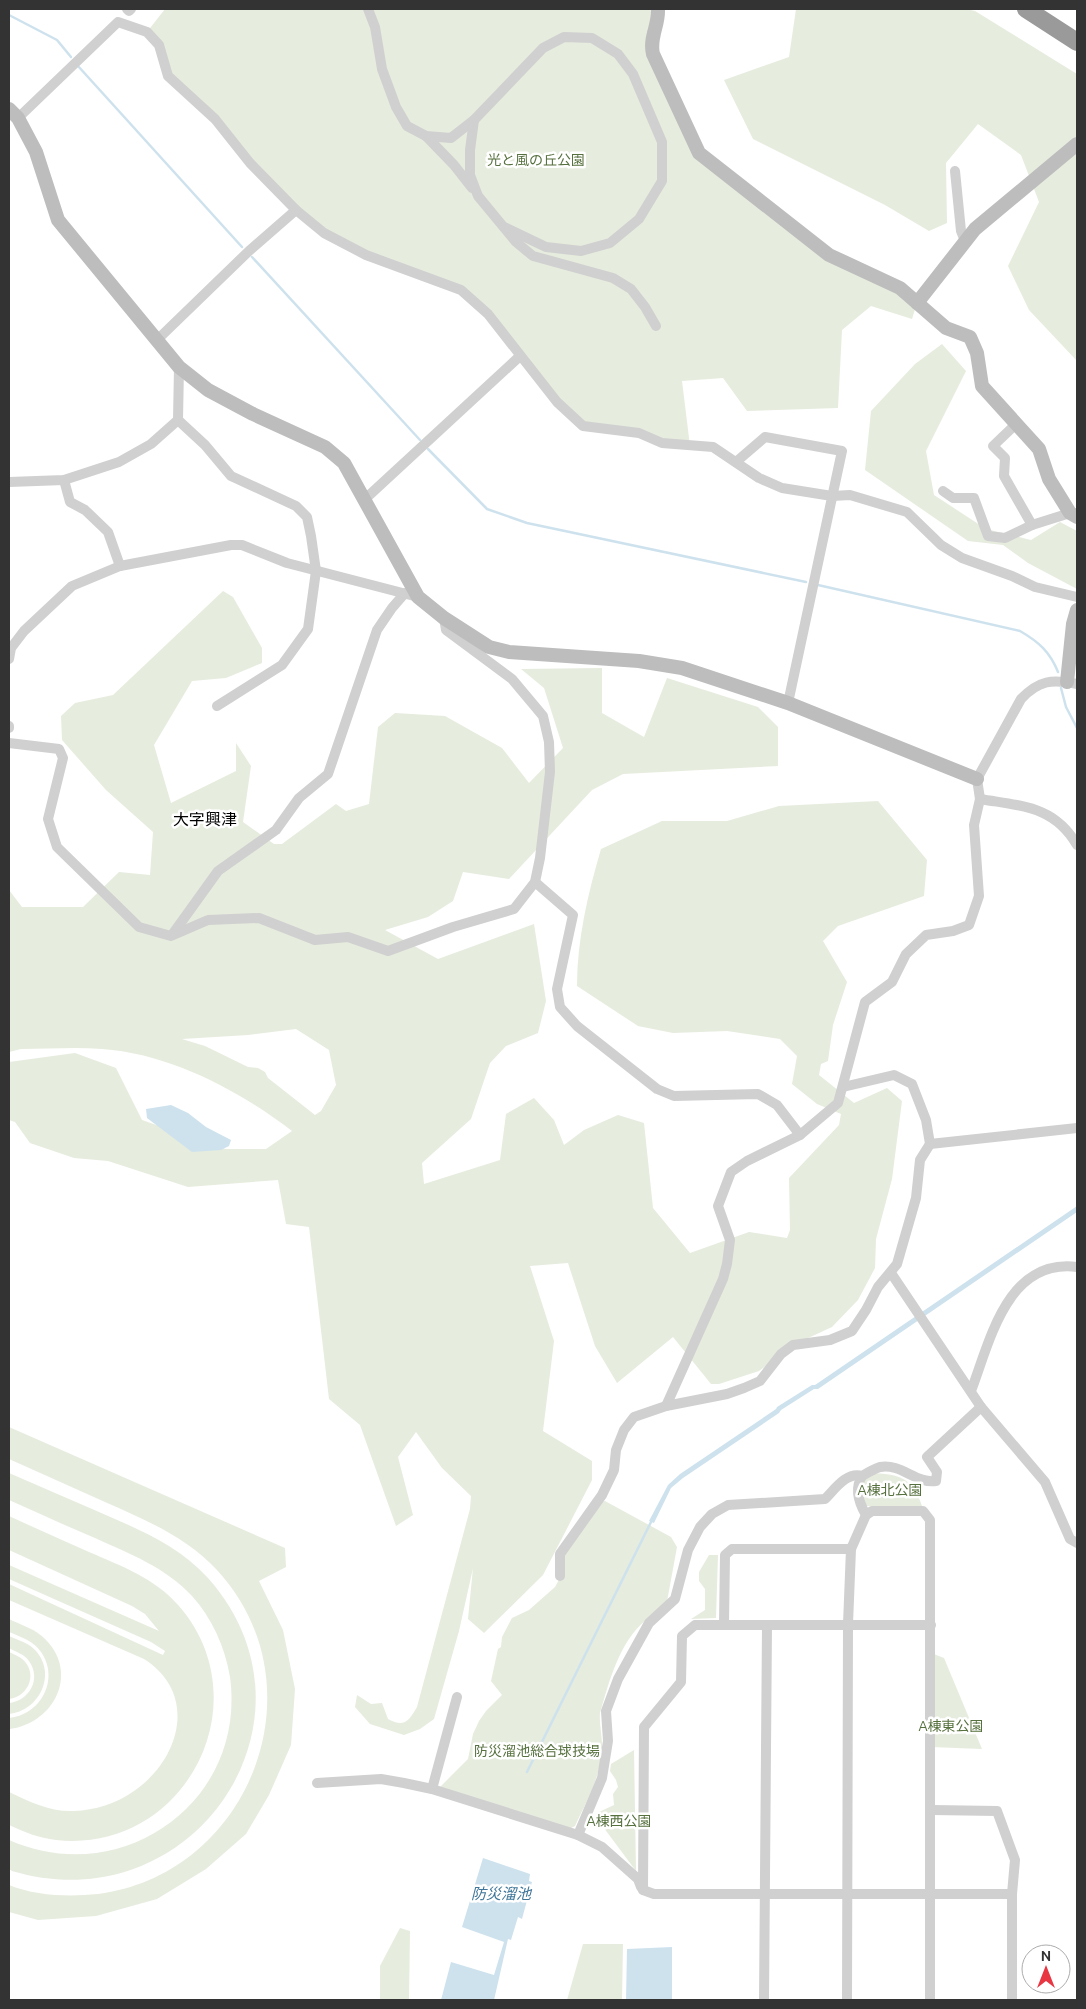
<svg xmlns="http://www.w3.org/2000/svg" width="1086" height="2009" font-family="Ubuntu,'Noto Sans JP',sans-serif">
	<rect width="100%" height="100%" fill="#fff"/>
	<g fill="#e6ecde" fill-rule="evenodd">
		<path d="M 165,9 L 658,9 L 652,36 L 699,153 L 829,255 L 917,303 L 912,319 L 871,306 L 842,330 L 838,408 L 747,411 L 723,378 L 682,381 L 690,446 L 639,433 L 583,426 L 461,290 L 324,233 L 168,76 L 159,45 L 147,32 Z"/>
		<path d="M 796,9 L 966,9 L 975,11 L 1077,74 L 1077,361 L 1029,310 L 1008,266 L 1039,202 L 1021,155 L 978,124 L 946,163 L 947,223 L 929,231 L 885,205 L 753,139 L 724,80 L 789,57 Z"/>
		<path d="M 942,344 L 966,371 L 926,451 L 934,495 L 986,529 L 1031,540 L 1060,522 L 1077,531 L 1077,589 L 1028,563 L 1003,545 L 968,541 L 865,470 L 871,411 L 915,364 Z"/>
		<path d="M 223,591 L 233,597 L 262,648 L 262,663 L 226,678 L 192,681 L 154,745 L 171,803 L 236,771 L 236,743 L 251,766 L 243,822 L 274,844 L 282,844 L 336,804 L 346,811 L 369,804 L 378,727 L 395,713 L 445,716 L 502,748 L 529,783 L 563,748 L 544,688 L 521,669 L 602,668 L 602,713 L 644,737 L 667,678 L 758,707 L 778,727 L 778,766 L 623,774 L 592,790 L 509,879 L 463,872 L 453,901 L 428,917 L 385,930 L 438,959 L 534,924 L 546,1001 L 538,1033 L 506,1046 L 490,1063 L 471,1119 L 422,1163 L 424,1184 L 500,1160 L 506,1114 L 534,1098 L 554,1120 L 564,1145 L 584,1130 L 618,1115 L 644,1123 L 653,1208 L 690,1253 L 749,1232 L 787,1238 L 790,1230 L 789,1178 L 839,1125 L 841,1114 L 817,1104 L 792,1084 L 797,1056 L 780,1039 L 727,1031 L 673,1033 L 638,1026 L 577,986 C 577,940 588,893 601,849 L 662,821 L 727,821 L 779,806 L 878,801 L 927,860 L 924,896 L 838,926 L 823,941 L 847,982 L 833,1025 L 828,1061 L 821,1064 L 819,1075 L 854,1103 L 887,1088 L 902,1101 L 892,1179 L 876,1239 L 875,1268 L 858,1300 L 832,1327 L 793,1345 L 759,1371 L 719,1384 L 711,1384 L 673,1337 L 617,1383 L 595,1346 L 568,1263 L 530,1266 L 554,1341 L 543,1431 L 592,1461 L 592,1480 L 543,1575 L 484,1633 L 468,1619 L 473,1568 L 459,1631 L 434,1719 L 420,1729 L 404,1735 L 370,1724 L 355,1707 L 357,1695 L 371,1704 L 382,1703 L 388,1719 C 404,1728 409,1721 417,1707 L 470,1509 L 471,1496 L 442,1468 L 416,1432 L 398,1457 L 413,1515 L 396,1526 L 360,1425 L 329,1399 L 309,1227 L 286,1224 L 278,1180 L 188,1187 L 108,1161 L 74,1158 L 30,1143 L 15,1122 L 9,1120 L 9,1062 L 75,1053 L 116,1068 L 142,1120 L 225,1149 L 266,1149 L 292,1131 C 238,1090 171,1054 102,1049 C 75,1047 48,1049 21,1049 L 9,1052 L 9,890 L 22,907 L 83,907 L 119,872 L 150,875 L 153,832 L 106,790 L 62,740 L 61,716 L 75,703 L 113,695 ZM 296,1029 L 329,1050 L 336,1085 L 321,1111 L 315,1115 L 268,1078 L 265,1072 L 258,1068 L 248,1067 L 205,1046 L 182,1039 L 248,1035 Z"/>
		<path d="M 9,1427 L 285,1548 L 286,1567 L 259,1581 L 283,1630 L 295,1689 L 291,1745 L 269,1795 L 246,1834 L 206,1869 L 157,1899 L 96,1916 L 38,1920 L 9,1912 L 9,1885 C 36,1896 69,1897 98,1894 C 251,1874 323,1685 217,1570 C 186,1537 146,1520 105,1502 C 73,1488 41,1473 9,1459 Z"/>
		<path d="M 9,1473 C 39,1486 69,1499 99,1512 C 138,1529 178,1545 208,1578 C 333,1719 193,1925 12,1871 L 9,1869 L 9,1840 C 122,1890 247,1802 230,1677 C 225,1647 212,1618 192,1596 C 165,1567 130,1554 95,1538 C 66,1526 38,1513 9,1500 Z"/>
		<path d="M 870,1473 C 899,1474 912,1477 922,1506 L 865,1506 L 862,1481 Z"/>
		<path d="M 605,1501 L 671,1537 L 677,1547 L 666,1607 C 659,1611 652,1615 646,1620 C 619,1642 609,1682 600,1713 C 599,1724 602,1734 602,1745 C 602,1775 587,1800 575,1826 L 569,1829 L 440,1787 L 468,1759 L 473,1734 L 479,1721 L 486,1711 L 502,1695 L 491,1681 L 498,1649 L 501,1647 L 502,1637 L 512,1618 L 529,1610 L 555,1587 L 562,1574 L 561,1553 L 598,1502 Z"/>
		<path d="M 9,1516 C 35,1528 62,1540 89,1552 C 121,1566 155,1578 179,1606 C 263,1703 184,1854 56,1840 C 39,1838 24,1832 9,1825 L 9,1792 C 30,1802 50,1812 74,1811 C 95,1810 116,1804 134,1791 C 181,1759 198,1693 144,1659 L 9,1600 L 9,1584 L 163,1655 L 165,1651 L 151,1642 L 9,1579 L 9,1565 L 159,1631 L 145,1614 L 132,1606 L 9,1550 Z"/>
		<path d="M 709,1555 L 718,1555 L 716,1618 L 691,1619 L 705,1610 L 705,1589 L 699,1581 L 699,1572 Z"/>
		<path d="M 9,1619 C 21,1625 36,1629 46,1640 C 79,1674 54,1723 10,1729 L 9,1728 L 9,1718 C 41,1715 60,1679 41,1652 C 34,1641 21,1637 9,1632 Z"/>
		<path d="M 9,1636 C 18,1640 29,1643 36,1651 C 57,1675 39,1711 9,1714 L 9,1703 C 29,1701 42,1679 29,1661 C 24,1654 16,1652 9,1648 Z"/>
		<path d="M 9,1652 C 15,1655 22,1657 26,1663 C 37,1678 26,1697 9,1699 Z"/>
		<path d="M 931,1653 L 944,1658 L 982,1749 L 931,1747 Z"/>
		<path d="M 634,1750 L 636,1871 L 598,1820 L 597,1813 L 614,1805 L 613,1794 L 618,1787 L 616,1780 L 610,1771 L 611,1764 Z"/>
		<path d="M 400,1928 L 410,1931 L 409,2000 L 380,2000 L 380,1966 Z"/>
		<path d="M 583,1944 L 623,1944 L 622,2000 L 567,2000 Z"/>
	</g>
	<g fill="#cee2ee">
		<path d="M 171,1105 L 188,1113 L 206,1127 L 231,1140 L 229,1146 L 221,1150 L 192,1152 L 147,1118 L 146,1109 Z"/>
		<path d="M 1077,1206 L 1077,1212 L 818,1389 L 814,1389 L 781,1410 L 779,1413 L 683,1478 L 671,1488 L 654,1523 L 649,1521 L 668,1485 L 680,1474 L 776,1409 L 777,1407 L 812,1385 L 815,1385 Z"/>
		<path d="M 483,1858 L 530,1874 L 529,1881 L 532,1882 L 522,1919 L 518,1917 L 511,1940 L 508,1939 L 494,2000 L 441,2000 L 451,1962 L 494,1975 L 504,1942 L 462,1927 Z"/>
		<path d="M 672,1947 L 672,2000 L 626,2000 L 627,1949 Z"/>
	</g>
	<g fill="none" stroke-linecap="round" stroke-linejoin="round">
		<g stroke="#cee2ee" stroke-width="2.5">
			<path d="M 9,15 L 57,40 L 71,57"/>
			<path d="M 78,66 L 242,247"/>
			<path d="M 252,257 L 420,440"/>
			<path d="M 428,449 L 487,509 L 527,523 L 806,582"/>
			<path d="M 818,585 L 1020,631 C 1039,642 1050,652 1058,672"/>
			<path d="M 1061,688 L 1066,707 L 1077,728"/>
			<path d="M 527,1772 L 652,1520"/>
		</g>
		<g stroke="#d0d0d0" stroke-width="10">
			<path d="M 127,9 L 129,11 L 131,9"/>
			<path d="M 368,9 L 375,27 L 382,69 L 396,107 L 407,126 L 426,136 L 451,138 L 474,120 L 543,48 L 564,37 L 592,38 L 618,54 L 633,74 L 662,142 L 662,181 L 639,219 L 610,243 L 581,251 L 546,247 L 504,227"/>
			<path d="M 18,118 L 118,22 L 147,32 L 159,45 L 168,76 L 215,119 L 250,163 L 296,210 L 324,233 L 366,255 L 461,290 L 488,314 L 557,402 L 583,426 L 639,433 L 662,443 L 713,447 L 759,478 L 782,488 L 832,496 L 850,495 L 907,512 L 941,545 L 962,558 L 1012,576 L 1035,587 L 1077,597"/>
			<path d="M 474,120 L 470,150 L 470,175 L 478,196 L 516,242 L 533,256 L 613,278 L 631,289 L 645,307 L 656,326"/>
			<path d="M 426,136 L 454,165 L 472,188"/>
			<path d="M 955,171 L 961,231 L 965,241"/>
			<path d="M 157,340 L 249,251 L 296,210"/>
			<path d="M 178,420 L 205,445 L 231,476 L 296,506 L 307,517 L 311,536 L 316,571 L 308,629 L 282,665 L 217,706"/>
			<path d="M 1016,424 L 993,446 L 1005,458 L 1004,476 L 1032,525 L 1070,513"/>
			<path d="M 736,462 L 765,437 L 842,451 L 788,703"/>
			<path d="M 64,480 L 70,502 L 85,510 L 108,532 L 120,566"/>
			<path d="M 9,482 L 64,480 L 119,462 L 151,444 L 178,420 L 179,367"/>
			<path d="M 943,491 L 953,498 L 974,498 L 988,536 L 1005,538 L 1032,525"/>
			<path d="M 364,500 L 520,356"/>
			<path d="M 9,659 L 11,648 L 24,631 L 72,586 L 120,566 L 231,545 L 242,545 L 287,563 L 418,597"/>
			<path d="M 9,726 L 9,728"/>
			<path d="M 9,743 L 59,749 L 63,758 L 48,819 L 57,847 L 139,927 L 171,936 L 208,920 L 259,918 L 315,940 L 348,937 L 388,951 L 453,927 L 514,909 L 535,882 L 540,858 L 550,772 L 549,742 L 543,716 L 512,679 L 446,630 L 444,618"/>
			<path d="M 980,799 C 1020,806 1054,805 1077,845"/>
			<path d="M 535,882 L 573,915 L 557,989 L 560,1007 L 577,1026 L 657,1089 L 674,1096 L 758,1094 L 777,1105 L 800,1135"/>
			<path d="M 172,935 L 218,871 L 276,830 L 299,798 L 328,774 L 377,630 L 392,608 L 405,593"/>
			<path d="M 930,1144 L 1077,1128"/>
			<path d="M 891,1273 L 981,1407 L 1045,1482 L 1070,1539 L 1077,1543"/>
			<path d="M 971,1391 C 990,1341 1007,1258 1077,1267"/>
			<path d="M 666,1406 L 723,1279 L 727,1264 L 730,1240 L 718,1206 L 731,1172 L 747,1161 L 800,1135 L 838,1103 L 865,1002 L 892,982 L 906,954 L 926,935 L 953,931 L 969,925 L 979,896 L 974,825 L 980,799 L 977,779 L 1021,699 C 1039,680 1052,679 1077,684"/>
			<path d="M 862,1476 C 854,1489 859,1503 866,1515"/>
			<path d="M 560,1576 L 560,1554 L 602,1495 L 614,1470 L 616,1450 L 624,1430 L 634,1417 L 666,1406 L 727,1394 L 744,1388 L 760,1381 L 781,1354 L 793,1345 L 830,1340 L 852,1331 L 866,1310 L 878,1287 L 897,1264 L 916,1198 L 920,1160 L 930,1144 L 926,1120 L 912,1084 L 894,1075 L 843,1087"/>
			<path d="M 724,1624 L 725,1555 L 732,1549 L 851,1549"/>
			<path d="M 317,1783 L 381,1779 L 404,1783 L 432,1789 L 578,1835 L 602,1847 L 638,1879 L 641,1887"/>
			<path d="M 432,1789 L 457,1697"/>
			<path d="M 932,1810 L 997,1811 L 1015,1860 L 1012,1894 L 1012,2000"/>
			<path d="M 578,1835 L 602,1778 L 608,1741 L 606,1711 L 618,1679 L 649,1623 L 675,1599 L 688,1550 L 700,1527 L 712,1514 L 728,1505 L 825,1499 C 834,1490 847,1471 862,1476 C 867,1473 874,1469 880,1467 C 901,1463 916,1484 936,1481 L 937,1472 L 927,1457 L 981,1407"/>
			<path d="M 643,1890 L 644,1727 L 681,1682 L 682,1636 L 695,1625 L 931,1625"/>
			<path d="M 643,1890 L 654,1894 L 1012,1894"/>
			<path d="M 764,2000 L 767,1625"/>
			<path d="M 847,2000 L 848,1624 L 851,1549 L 866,1515 L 872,1511 L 923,1511 L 930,1520 L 930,2000"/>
		</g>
		<g stroke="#bdbdbd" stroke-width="14">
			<path d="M 658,9 C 659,25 649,38 653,54 L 699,153 L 829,255 L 900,288 L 946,328 L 970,337 L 977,353 L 982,386 L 1039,449 L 1049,479 L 1070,513 L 1077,517"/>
			<path d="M 9,109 L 18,118 L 36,152 L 58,220 L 179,367 L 208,390 L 253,414 L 325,447 L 344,463 L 418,597 L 444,618 L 489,647 L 509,652 L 639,661 L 682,668 L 788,703 L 977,779"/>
			<path d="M 917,303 L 975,229 L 1077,144"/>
			<path d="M 1067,682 L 1073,624 L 1077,610"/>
		</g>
		<path stroke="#9a9a9a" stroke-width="18" d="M 1026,9 L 1077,42"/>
	</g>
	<g text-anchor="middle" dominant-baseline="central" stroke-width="5" stroke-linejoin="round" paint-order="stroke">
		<g font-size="14" fill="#56703e" stroke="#fff">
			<text x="536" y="160">光と風の丘公園</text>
			<text x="890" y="1490">A棟北公園</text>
			<text x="951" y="1726">A棟東公園</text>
			<text x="537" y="1751">防災溜池総合球技場</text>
			<text x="619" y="1821">A棟西公園</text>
		</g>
		<g font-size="15" font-style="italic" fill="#3e7598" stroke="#fff">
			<text x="501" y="1893">防災溜池</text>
		</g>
		<g font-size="16" fill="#000" stroke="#fff">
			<text x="205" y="819">大字興津</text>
		</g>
	</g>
	<rect width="1086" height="2009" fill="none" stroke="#333333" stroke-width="20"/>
	<g transform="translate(1046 1969)"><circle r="24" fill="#ffffff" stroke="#adadad"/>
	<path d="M0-4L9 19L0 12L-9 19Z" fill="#e83643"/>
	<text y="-8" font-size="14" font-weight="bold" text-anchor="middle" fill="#333333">N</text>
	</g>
</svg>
